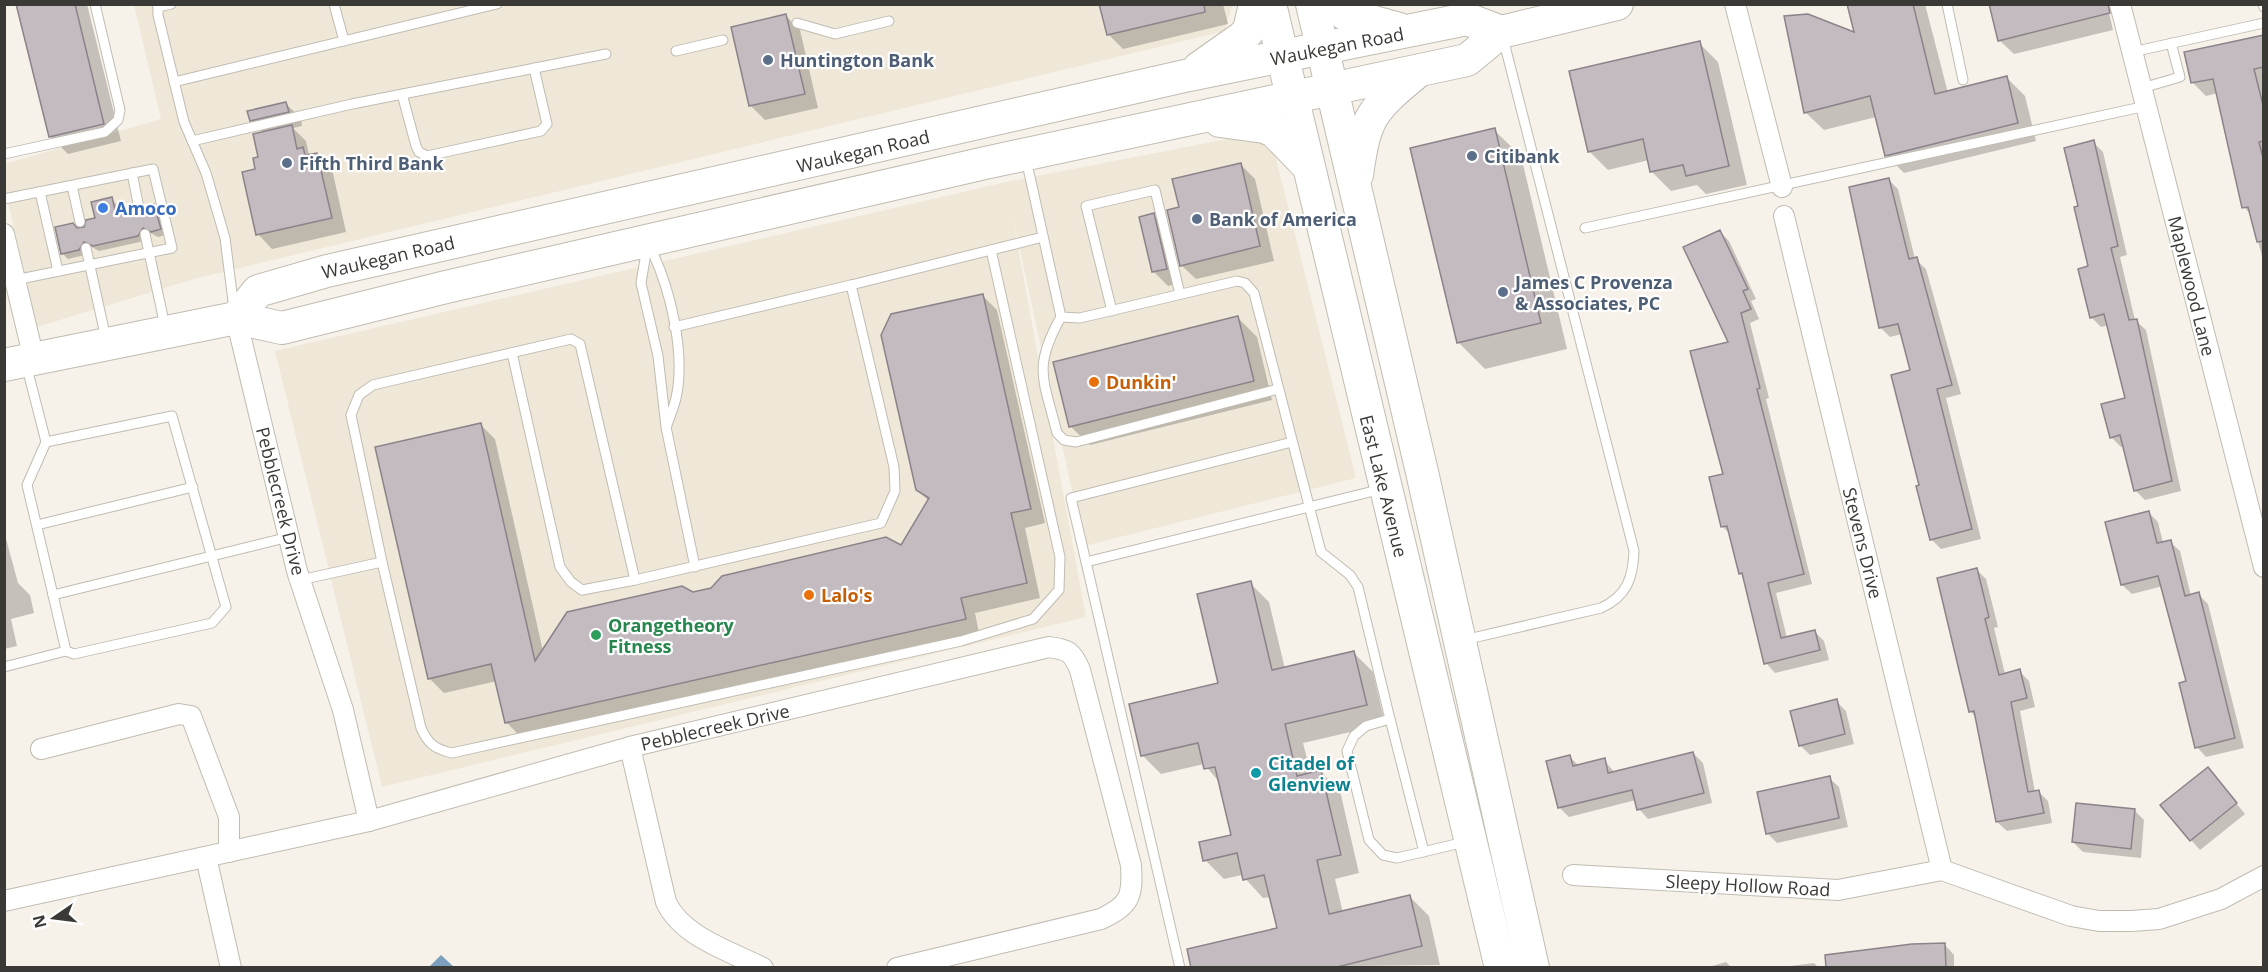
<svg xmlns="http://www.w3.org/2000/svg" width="2268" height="972" font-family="'Open Sans',sans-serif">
	<rect width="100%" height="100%" fill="#f7f2e9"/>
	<g fill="#efe7d7">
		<path d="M 134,5 L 1232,5 L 1225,31 L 194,279 L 37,327 L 5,189 L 4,164 L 161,119 Z"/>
		<path d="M 1269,131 L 1356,478 L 1084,546 L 1011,209 L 1086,617 L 382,787 L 275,351 L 1006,182 Z"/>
	</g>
	<path fill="#7b9fbd" d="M 441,955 L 454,967 L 429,967 Z"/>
	<g fill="#0003">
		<path d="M 22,4 L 87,4 L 121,141 L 68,154 L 50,136 Z"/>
		<path d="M 1101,4 L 1223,4 L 1228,24 L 1123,49 L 1108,34 Z"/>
		<path d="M 1849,4 L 1925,4 L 1948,93 L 2007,78 L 2025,96 L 2036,141 L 1904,173 L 1886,155 L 1876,117 L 1824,130 L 1805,112 L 1856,35 Z"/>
		<path d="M 2107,4 L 2113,30 L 2014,54 L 1999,40 Z"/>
		<path d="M 786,16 L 800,30 L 818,108 L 765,120 L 751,106 L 733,28 Z"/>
		<path d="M 2264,36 L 2264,264 L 2251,215 L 2244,207 L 2218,93 L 2206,96 L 2193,83 Z"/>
		<path d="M 1699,43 L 1718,62 L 1747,185 L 1706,194 L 1697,185 L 1671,191 L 1652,172 L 1649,160 L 1608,170 L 1589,151 Z"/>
		<path d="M 286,104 L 301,118 L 302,126 L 293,128 L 306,141 L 309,155 L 317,154 L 332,169 L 346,232 L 272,249 L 258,234 L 257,170 L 264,133 L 251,120 Z"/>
		<path d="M 1494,130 L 1521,156 L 1567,349 L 1485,369 L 1458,342 Z"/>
		<path d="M 2093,142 L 2103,152 L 2127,255 L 2120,257 L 2135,320 L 2146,330 L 2181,491 L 2145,500 L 2135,490 L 2124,446 L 2121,447 L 2111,437 L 2127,399 L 2109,325 L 2101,327 L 2091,317 L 2090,267 L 2080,207 Z"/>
		<path d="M 1240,164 L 1255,179 L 1274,261 L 1196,279 L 1181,265 L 1181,208 Z"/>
		<path d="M 1889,180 L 1898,189 L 1915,259 L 1926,269 L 1961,394 L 1946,398 L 1981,539 L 1941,549 L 1931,539 L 1921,486 L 1912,371 L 1902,334 L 1890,337 L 1881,328 L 1851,189 Z"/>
		<path d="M 111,199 L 117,205 L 119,214 L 142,216 L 154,206 L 160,211 L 165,235 L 158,237 L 149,232 L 144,241 L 99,251 L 90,246 L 85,255 L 68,259 L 62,253 L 78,230 L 85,229 L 96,219 Z"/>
		<path d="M 1153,215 L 1168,230 L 1181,283 L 1168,286 L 1153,271 Z"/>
		<path d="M 1720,232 L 1729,241 L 1756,299 L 1751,301 L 1759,319 L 1750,323 L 1769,398 L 1766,399 L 1812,584 L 1776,593 L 1787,638 L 1814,631 L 1824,641 L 1829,660 L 1775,673 L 1766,663 L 1745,578 L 1740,573 L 1730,534 L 1723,527 L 1730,343 Z"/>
		<path d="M 982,295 L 997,310 L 1045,523 L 1025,528 L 1040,598 L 975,613 L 979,633 L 521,737 L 506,722 L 497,681 L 444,693 L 429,678 L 481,425 L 495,439 L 543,651 L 693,594 L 902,547 L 929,501 L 917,490 Z"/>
		<path d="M 1238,318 L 1257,337 L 1272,400 L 1090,445 L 1070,426 Z"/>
		<path d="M 2148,512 L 2158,522 L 2163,543 L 2170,542 L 2180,551 L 2191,596 L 2198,594 L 2208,604 L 2244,748 L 2206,757 L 2197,747 L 2188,682 L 2163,586 L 2132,594 L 2122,585 Z"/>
		<path d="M 4,531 L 18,583 L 30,595 L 34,613 L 11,619 L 17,646 L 4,649 Z"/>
		<path d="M 1977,570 L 1986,579 L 1998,627 L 1994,628 L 2005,674 L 2019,671 L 2029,681 L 2035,707 L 2020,711 L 2035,792 L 2038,791 L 2048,801 L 2052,823 L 2007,831 L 1997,822 L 1977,718 L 1971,712 Z"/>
		<path d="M 1250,583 L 1269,602 L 1285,669 L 1354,653 L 1373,672 L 1385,724 L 1303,743 L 1311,774 L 1321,772 L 1340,791 L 1359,873 L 1335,879 L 1343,913 L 1410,897 L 1429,916 L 1440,965 L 1193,968 L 1278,929 L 1271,897 L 1263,898 L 1242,875 L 1224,879 L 1205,860 L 1232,836 L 1220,783 L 1204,764 L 1161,774 L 1142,755 L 1220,684 Z"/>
		<path d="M 1836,701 L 1846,711 L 1854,744 L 1810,755 L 1800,745 Z"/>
		<path d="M 1693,753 L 1703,763 L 1712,803 L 1648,819 L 1639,809 L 1636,800 L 1569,817 L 1559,807 L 1570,757 L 1579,766 L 1604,760 L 1615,773 Z"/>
		<path d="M 2208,769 L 2245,814 L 2200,850 L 2191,840 Z"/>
		<path d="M 1829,778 L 1839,787 L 1848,827 L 1777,843 L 1767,833 Z"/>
		<path d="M 2135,811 L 2144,820 L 2141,858 L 2083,852 L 2073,842 Z"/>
		<path d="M 1945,945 L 1954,955 L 1954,967 L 1982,968 L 1857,968 Z"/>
		<path d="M 1726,962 L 1732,968 L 1705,968 Z"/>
		<path d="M 1814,963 L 1819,968 L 1775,968 Z"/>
	</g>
	<g fill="#c4bbc1" stroke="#8c838a" stroke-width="1.5">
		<path d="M 16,4 L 75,4 L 104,124 L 49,137 Z"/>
		<path d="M 1099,4 L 1204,4 L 1205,12 L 1107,35 Z"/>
		<path d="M 1847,4 L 1913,4 L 1935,94 L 2007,76 L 2018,123 L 1885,156 L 1870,96 L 1804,113 L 1784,16 L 1808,14 L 1854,32 Z"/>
		<path d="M 1989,4 L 2108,4 L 2110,13 L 1998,41 Z"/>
		<path d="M 786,14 L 805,94 L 749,106 L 731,27 Z"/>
		<path d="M 2264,35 L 2264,67 L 2254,69 L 2264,109 L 2264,141 L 2259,142 L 2264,162 L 2264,241 L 2257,242 L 2248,207 L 2242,208 L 2213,79 L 2191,83 L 2184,52 Z"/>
		<path d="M 1700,41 L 1729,166 L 1686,176 L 1683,165 L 1650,172 L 1643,139 L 1588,152 L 1569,71 Z"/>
		<path d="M 286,102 L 289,112 L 250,121 L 247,111 Z"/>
		<path d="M 292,125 L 297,149 L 303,147 L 305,155 L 317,153 L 332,218 L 256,235 L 242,172 L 255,169 L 253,158 L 258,157 L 253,134 Z"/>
		<path d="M 1495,128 L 1541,323 L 1457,343 L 1410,148 Z"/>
		<path d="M 2094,140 L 2118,246 L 2111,248 L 2129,320 L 2137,319 L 2172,481 L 2134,491 L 2120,435 L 2110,438 L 2101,404 L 2125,398 L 2104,314 L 2090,318 L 2078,269 L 2088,266 L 2074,207 L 2078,206 L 2064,148 Z"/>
		<path d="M 1241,163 L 1260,246 L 1180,266 L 1167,210 L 1179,207 L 1172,179 Z"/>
		<path d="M 1889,178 L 1909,259 L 1917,257 L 1952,385 L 1937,389 L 1972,529 L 1930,540 L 1916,486 L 1919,485 L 1891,375 L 1910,370 L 1898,324 L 1879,328 L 1849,187 Z"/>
		<path d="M 112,197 L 116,214 L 132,209 L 136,214 L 141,214 L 146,206 L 154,204 L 161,229 L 151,232 L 143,228 L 138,236 L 93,246 L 84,242 L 79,250 L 61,254 L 55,227 L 73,223 L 77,228 L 84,227 L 86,220 L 95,218 L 91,202 Z"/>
		<path d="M 1154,213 L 1167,269 L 1152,272 L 1139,217 Z"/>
		<path d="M 1720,230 L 1748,289 L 1743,291 L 1751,309 L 1741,313 L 1760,388 L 1757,389 L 1804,574 L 1768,583 L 1781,638 L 1815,630 L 1820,650 L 1764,664 L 1742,573 L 1739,574 L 1727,526 L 1721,527 L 1709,477 L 1723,474 L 1690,351 L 1728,342 L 1683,247 Z"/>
		<path d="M 983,294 L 1031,509 L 1011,513 L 1027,583 L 961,598 L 966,619 L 505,723 L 491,664 L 428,679 L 375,447 L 481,423 L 535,661 L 567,612 L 682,586 L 693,592 L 711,588 L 722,576 L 886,537 L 901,545 L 929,498 L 916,490 L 881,335 L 891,314 Z"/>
		<path d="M 1238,316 L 1254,381 L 1069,427 L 1053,362 Z"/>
		<path d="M 2149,511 L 2157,543 L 2171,540 L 2185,596 L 2199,592 L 2235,738 L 2195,748 L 2179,683 L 2186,681 L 2158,576 L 2121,585 L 2105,522 Z"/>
		<path d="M 1977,568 L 1989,617 L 1985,619 L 1999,675 L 2020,669 L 2027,698 L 2011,702 L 2028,792 L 2039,790 L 2044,813 L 1996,822 L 1974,711 L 1969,712 L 1937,578 Z"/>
		<path d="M 1251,581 L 1272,670 L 1354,651 L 1367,705 L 1285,724 L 1297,776 L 1321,770 L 1341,855 L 1317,860 L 1329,914 L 1410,895 L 1422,946 L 1333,968 L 1191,968 L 1187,949 L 1277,928 L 1264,875 L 1243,880 L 1237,853 L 1203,861 L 1199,842 L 1231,835 L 1215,767 L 1204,769 L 1198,743 L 1141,756 L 1129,704 L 1218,683 L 1197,594 Z"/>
		<path d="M 1837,699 L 1845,734 L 1799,746 L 1790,711 Z"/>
		<path d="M 1693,752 L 1704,793 L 1637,810 L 1632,790 L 1558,808 L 1546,761 L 1570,755 L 1573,766 L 1605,758 L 1608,773 Z"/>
		<path d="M 2208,767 L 2237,803 L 2190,841 L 2160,805 Z"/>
		<path d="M 1830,776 L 1839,818 L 1766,834 L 1757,792 Z"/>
		<path d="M 2076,803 L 2135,809 L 2131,849 L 2072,842 Z"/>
		<path d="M 1945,943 L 1946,968 L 1826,968 L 1825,955 L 1912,944 Z"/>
	</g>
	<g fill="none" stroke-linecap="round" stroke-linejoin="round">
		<g stroke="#c0bcb2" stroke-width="11">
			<g id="lane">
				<path d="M 158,4 L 158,15 L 184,122 L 206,173 L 225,238 L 234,309"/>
				<path d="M 334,4 L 344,41"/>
				<path d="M 1947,4 L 1963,80"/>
				<path d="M 2263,4 L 2264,7"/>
				<path d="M 158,7 L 171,4"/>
				<path d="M 797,23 L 835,34 L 889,21"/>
				<path d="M 676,51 L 723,40"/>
				<path d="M 2132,52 L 2264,23"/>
				<path d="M 174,82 L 497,4"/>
				<path d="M 2142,88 L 2180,77 L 2171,43"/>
				<path d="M 402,94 L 416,146 L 419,152 L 427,156 L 541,131 L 547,124 L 534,68"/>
				<path d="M 192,141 L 352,104 L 606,54"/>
				<path d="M 4,154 L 105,132 L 118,120 L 120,110 L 95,4"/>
				<path d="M 1026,159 L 1061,317 L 1080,318 L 1237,281 L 1245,283 L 1254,293 L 1321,552 L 1350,575 L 1358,587 L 1390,719 L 1366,726 L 1354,736 L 1347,751 L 1369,840 L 1383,855 L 1397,858 L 1465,842"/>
				<path d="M 132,173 L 139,208"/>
				<path d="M 72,186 L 80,222"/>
				<path d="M 40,192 L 58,271"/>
				<path d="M 4,199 L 153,169 L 172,248 L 15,280"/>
				<path d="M 1585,228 L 2146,106"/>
				<path d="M 145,234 L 165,326"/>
				<path d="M 647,247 L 641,283 L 658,356 L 666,427 L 695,567"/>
				<path d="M 650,247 C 670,287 686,353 676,398 C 674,407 670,416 667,425"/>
				<path d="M 86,248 L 106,339"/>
				<path d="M 1112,311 L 1086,206 L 1155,190 L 1180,294"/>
				<path d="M 1061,317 C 1032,368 1044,380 1057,433 L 1064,440 L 1076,442 L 1278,389"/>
				<path d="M 674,327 L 851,285"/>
				<path d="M 512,353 L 560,567 L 571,582 L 582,590 L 635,580"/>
				<path d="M 26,364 L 46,442 L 27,485 L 53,595 L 289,537"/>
				<path d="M 46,442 L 172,416 L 226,607 L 212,623 L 74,654 L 66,651 L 53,595"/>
				<path d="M 37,525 L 193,487"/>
				<path d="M 382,562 L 421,728 C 428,744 435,749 452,753 L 961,641 L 1033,619 L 1059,590 L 1060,557 L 991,250"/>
				<path d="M 1086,562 L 1071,498 L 1292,442"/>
				<path d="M 300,580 L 382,562 L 351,415 L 359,395 L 373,385 L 571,339 L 580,344 L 635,580 L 881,523 L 895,491 L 894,467 L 851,285 L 1043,237"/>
				<path d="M 1464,640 L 1601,608 C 1627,596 1633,578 1634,551 L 1503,38"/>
				<path d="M 4,667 L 66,651"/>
				<path d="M 1390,719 L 1424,852"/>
				<path d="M 1180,968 L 1086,562 L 1382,489"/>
			</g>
		</g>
		<g stroke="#c0bcb2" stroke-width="22">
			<g id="street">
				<path d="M 1735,4 L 1782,187"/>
				<path d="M 2120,4 L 2264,567"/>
				<path d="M 1784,216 L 1942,870"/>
				<path d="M 4,234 L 34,359"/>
				<path d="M 236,318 L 297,571 L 343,710 L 369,821"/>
				<path d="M 630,747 L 666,902 C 682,937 730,951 763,968"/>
				<path d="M 41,749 L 179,714 L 191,716 L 229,817 L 229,852"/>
				<path d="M 206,857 L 231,968"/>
				<path d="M 1573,875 L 1838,890 L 1942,870 L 2071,916 L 2099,921 L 2131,921 L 2159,919 L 2221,899 L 2264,876"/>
				<path d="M 4,901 L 369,821 L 630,747 L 1049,647 C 1068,650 1072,651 1080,670 L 1131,865 C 1133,897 1130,905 1101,919 L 897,968"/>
			</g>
		</g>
		<g stroke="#c0bcb2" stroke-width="34">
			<g id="primary">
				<path d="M 1270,4 L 1501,968"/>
				<path d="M 1312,4 L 1422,472 L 1533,968"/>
				<path d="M 1330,4 L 1345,14 L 1399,29"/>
				<path d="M 1199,68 L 1243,37 L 1249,30 L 1255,4"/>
				<path d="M 1220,121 L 1264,127 L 1274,131 L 1307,165"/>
				<path d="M 1357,175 C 1365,117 1371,110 1416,73"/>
				<path d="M 236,318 L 258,291 L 327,271 L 1189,75 L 1467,19 L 1501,32"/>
				<path d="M 4,365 L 236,318 L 282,328 L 446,287 L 985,163 L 1467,60 L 1501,32 L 1617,4"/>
			</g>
		</g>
		<use href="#lane" stroke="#fff" stroke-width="9"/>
		<use href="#street" stroke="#fff" stroke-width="20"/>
		<use href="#primary" stroke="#fff" stroke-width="32"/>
	</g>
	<g fill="#5c6f8a" stroke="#fff" stroke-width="2">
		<circle cx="768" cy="60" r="6"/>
		<circle cx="1472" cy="156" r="6"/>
		<circle cx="287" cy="163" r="6"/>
		<circle cx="1197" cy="219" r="6"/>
		<circle cx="1503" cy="292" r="6"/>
	</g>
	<circle fill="#3f7fe0" stroke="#fff" stroke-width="2" cx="103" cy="208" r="6"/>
	<g fill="#e8710a" stroke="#fff" stroke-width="2">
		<circle cx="1094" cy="382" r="6"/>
		<circle cx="809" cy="595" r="6"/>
	</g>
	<circle fill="#2e9e5b" stroke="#fff" stroke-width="2" cx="596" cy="635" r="6"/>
	<circle fill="#0f9aa8" stroke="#fff" stroke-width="2" cx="1256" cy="773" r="6"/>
	<g text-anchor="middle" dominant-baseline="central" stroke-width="4.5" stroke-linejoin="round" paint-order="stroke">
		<g font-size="18" fill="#3b3935" stroke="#fff">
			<text transform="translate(1337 46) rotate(-11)">Waukegan Road</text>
			<text transform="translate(863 151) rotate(-13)">Waukegan Road</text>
			<text transform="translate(388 257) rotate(-13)">Waukegan Road</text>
			<text transform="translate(2192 286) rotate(76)">Maplewood Lane</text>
			<text transform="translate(1384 486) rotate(76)">East Lake Avenue</text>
			<text transform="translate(281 501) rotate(76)">Pebblecreek Drive</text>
			<text transform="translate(1863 543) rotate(76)">Stevens Drive</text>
			<text transform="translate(715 727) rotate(-13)">Pebblecreek Drive</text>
			<text transform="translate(1748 885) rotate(3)">Sleepy Hollow Road</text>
		</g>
		<g font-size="18" font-weight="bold" fill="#4e5e75" stroke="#fff" text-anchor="start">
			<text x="780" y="60">Huntington Bank</text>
			<text x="1484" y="156">Citibank</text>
			<text x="299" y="163">Fifth Third Bank</text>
			<text x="1209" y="219">Bank of America</text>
			<text x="1515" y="282">James C Provenza<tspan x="1515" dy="21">&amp; Associates, PC</tspan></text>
		</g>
		<g font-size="18" font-weight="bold" fill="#366cbe" stroke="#fff" text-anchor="start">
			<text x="115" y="208">Amoco</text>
		</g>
		<g font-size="18" font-weight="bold" fill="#c56008" stroke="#fff" text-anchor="start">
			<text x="1106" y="382">Dunkin'</text>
			<text x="821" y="595">Lalo's</text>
		</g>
		<g font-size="18" font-weight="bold" fill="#27864d" stroke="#fff" text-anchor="start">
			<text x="608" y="625">Orangetheory<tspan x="608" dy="21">Fitness</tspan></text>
		</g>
		<g font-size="18" font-weight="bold" fill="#0d838f" stroke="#fff" text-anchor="start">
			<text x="1268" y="763">Citadel of<tspan x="1268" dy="21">Glenview</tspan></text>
		</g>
	</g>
	<rect width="2268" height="972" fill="none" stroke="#3b3935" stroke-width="12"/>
	<g transform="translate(54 918) rotate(256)" stroke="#ffffff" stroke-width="4.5" paint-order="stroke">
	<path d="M0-4.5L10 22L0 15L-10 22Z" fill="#3b3935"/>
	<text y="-9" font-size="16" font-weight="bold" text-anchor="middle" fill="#3b3935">N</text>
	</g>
</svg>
